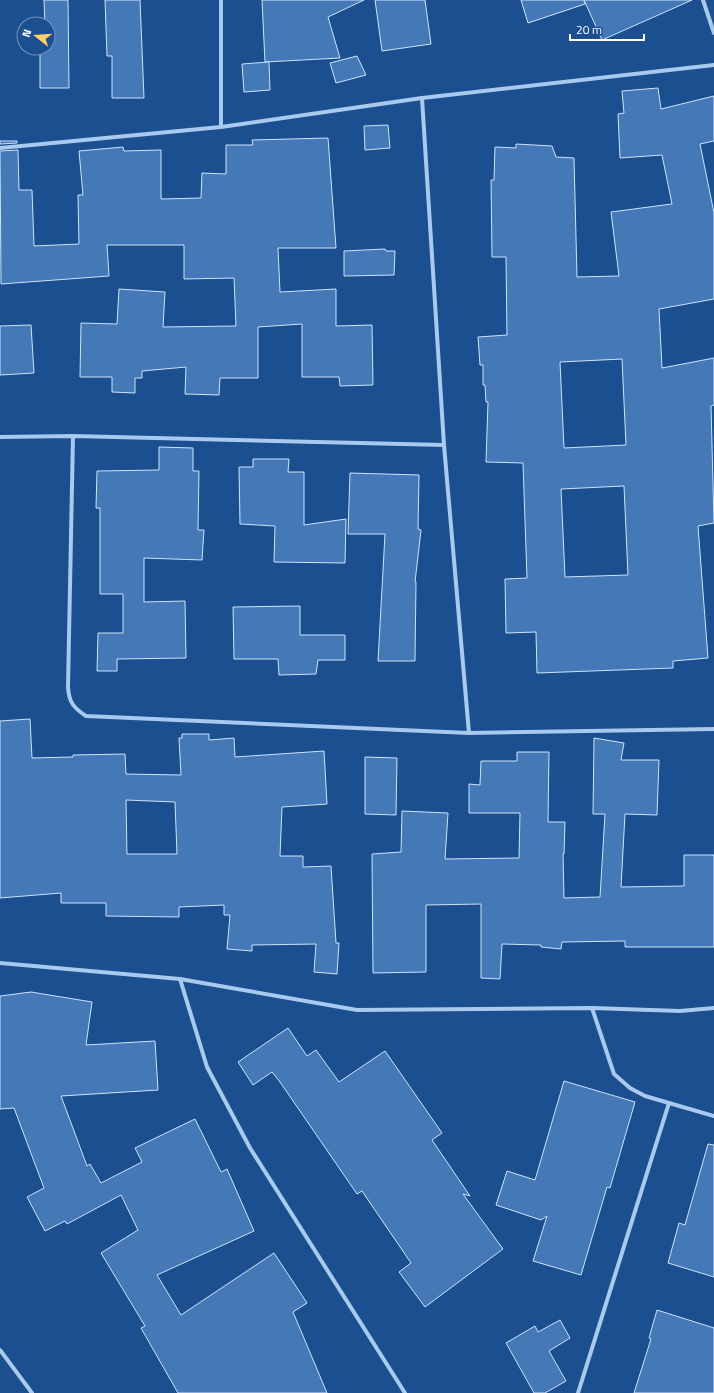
<svg xmlns="http://www.w3.org/2000/svg" width="714" height="1393" font-family="'Titillium Web',sans-serif">
	<rect width="100%" height="100%" fill="#1b4f8f"/>
	<g fill="#4478b7" stroke="#cfe3fa" fill-rule="evenodd">
		<path d="M 44,0 L 68,0 L 69,88 L 40,88 L 40,48 L 48,48 L 48,24 L 45,24 Z"/>
		<path d="M 105,0 L 140,0 L 144,98 L 112,98 L 112,56 L 107,56 Z"/>
		<path d="M 262,0 L 364,0 L 328,17 L 340,58 L 265,62 Z"/>
		<path d="M 375,0 L 425,0 L 431,44 L 382,51 Z"/>
		<path d="M 521,0 L 584,0 L 585,4 L 528,23 Z"/>
		<path d="M 584,0 L 692,0 L 602,40 Z"/>
		<path d="M 357,56 L 366,75 L 336,83 L 330,63 Z"/>
		<path d="M 269,62 L 270,90 L 244,92 L 242,64 Z"/>
		<path d="M 658,88 L 661,109 L 714,96 L 714,141 L 700,144 L 714,213 L 714,299 L 659,309 L 662,368 L 714,358 L 714,405 L 711,406 L 714,523 L 698,526 L 708,658 L 673,661 L 673,668 L 537,673 L 536,632 L 506,633 L 505,579 L 527,578 L 523,463 L 486,462 L 488,402 L 486,402 L 485,385 L 483,385 L 483,365 L 480,365 L 478,337 L 507,335 L 506,257 L 492,257 L 491,180 L 494,180 L 495,147 L 516,148 L 516,144 L 552,146 L 556,157 L 574,158 L 577,277 L 619,276 L 611,212 L 672,204 L 662,155 L 620,158 L 618,114 L 624,113 L 622,91 ZM 622,359 L 626,445 L 564,448 L 560,362 ZM 624,486 L 628,575 L 565,577 L 561,489 Z"/>
		<path d="M 388,125 L 390,148 L 365,150 L 364,126 Z"/>
		<path d="M 328,138 L 336,248 L 278,248 L 280,292 L 336,289 L 336,326 L 372,325 L 373,385 L 340,386 L 339,377 L 302,377 L 302,324 L 258,327 L 258,378 L 220,378 L 219,395 L 185,394 L 186,367 L 142,371 L 142,378 L 135,378 L 135,393 L 112,392 L 112,377 L 80,377 L 81,323 L 117,324 L 119,289 L 165,292 L 163,327 L 236,326 L 234,278 L 184,279 L 184,245 L 107,245 L 109,276 L 1,284 L 0,151 L 18,150 L 19,190 L 32,190 L 34,246 L 79,244 L 78,195 L 83,195 L 79,151 L 123,147 L 124,151 L 161,150 L 161,199 L 201,198 L 202,173 L 226,174 L 226,145 L 253,145 L 252,140 Z"/>
		<path d="M 0,141 L 17,141 L 17,143 L 0,144 Z"/>
		<path d="M 385,249 L 386,251 L 395,251 L 394,275 L 344,276 L 344,251 Z"/>
		<path d="M 31,325 L 34,373 L 0,375 L 0,326 Z"/>
		<path d="M 159,447 L 193,448 L 193,471 L 199,471 L 198,530 L 204,530 L 202,560 L 144,558 L 144,602 L 185,601 L 186,658 L 117,659 L 117,671 L 97,671 L 98,633 L 123,633 L 123,594 L 100,594 L 100,508 L 96,508 L 97,471 L 159,470 Z"/>
		<path d="M 253,459 L 289,459 L 288,472 L 304,472 L 304,525 L 346,519 L 345,563 L 274,562 L 275,526 L 240,524 L 239,467 L 253,467 Z"/>
		<path d="M 350,473 L 419,475 L 418,529 L 421,530 L 415,582 L 416,582 L 415,661 L 378,661 L 385,534 L 348,534 Z"/>
		<path d="M 300,606 L 300,635 L 345,635 L 345,660 L 318,660 L 316,674 L 279,675 L 278,659 L 234,659 L 233,607 Z"/>
		<path d="M 30,719 L 32,758 L 73,757 L 73,755 L 125,754 L 126,774 L 181,775 L 179,738 L 182,738 L 182,734 L 209,734 L 209,740 L 234,738 L 235,757 L 324,751 L 327,804 L 282,807 L 280,856 L 303,856 L 303,867 L 331,866 L 336,943 L 339,943 L 337,974 L 314,972 L 316,944 L 252,945 L 252,951 L 227,949 L 230,915 L 224,915 L 224,905 L 179,907 L 179,917 L 106,916 L 106,903 L 61,903 L 61,893 L 0,898 L 0,721 ZM 126,800 L 175,802 L 177,854 L 127,854 Z"/>
		<path d="M 594,738 L 624,743 L 621,760 L 659,760 L 657,815 L 625,814 L 621,887 L 684,886 L 684,855 L 714,855 L 714,947 L 625,947 L 625,941 L 562,942 L 561,949 L 541,947 L 541,945 L 502,944 L 500,979 L 481,978 L 481,904 L 426,905 L 426,972 L 373,973 L 372,854 L 401,852 L 402,811 L 448,813 L 445,859 L 519,858 L 520,813 L 469,813 L 469,784 L 480,785 L 481,761 L 517,761 L 517,752 L 549,752 L 548,822 L 565,822 L 564,854 L 563,854 L 564,898 L 600,897 L 605,814 L 593,814 Z"/>
		<path d="M 365,757 L 397,758 L 396,815 L 365,814 Z"/>
		<path d="M 31,992 L 92,1002 L 86,1045 L 155,1041 L 158,1090 L 61,1096 L 87,1166 L 90,1164 L 101,1183 L 142,1162 L 135,1148 L 195,1119 L 221,1172 L 227,1169 L 254,1231 L 157,1275 L 181,1315 L 274,1253 L 307,1303 L 293,1312 L 327,1393 L 178,1393 L 141,1328 L 145,1326 L 101,1253 L 138,1230 L 121,1195 L 67,1224 L 65,1221 L 45,1231 L 27,1197 L 44,1188 L 14,1108 L 0,1109 L 0,996 Z"/>
		<path d="M 288,1028 L 307,1056 L 316,1050 L 339,1082 L 385,1051 L 442,1133 L 432,1140 L 470,1196 L 463,1194 L 503,1249 L 425,1307 L 399,1272 L 411,1263 L 362,1191 L 357,1194 L 280,1082 L 272,1072 L 253,1085 L 238,1062 Z"/>
		<path d="M 564,1081 L 635,1102 L 610,1188 L 607,1187 L 581,1275 L 533,1261 L 547,1216 L 541,1220 L 496,1205 L 507,1171 L 535,1180 Z"/>
		<path d="M 708,1144 L 714,1145 L 714,1277 L 668,1263 L 679,1223 L 685,1225 Z"/>
		<path d="M 657,1310 L 714,1328 L 714,1393 L 634,1393 L 651,1339 L 649,1338 Z"/>
		<path d="M 560,1320 L 570,1338 L 549,1351 L 566,1381 L 545,1393 L 534,1393 L 506,1343 L 535,1326 L 538,1332 Z"/>
	</g>
	<g fill="none" stroke-linecap="round" stroke-linejoin="round">
		<g stroke="#a9c9ee" stroke-width="4">
			<path d="M 703,0 L 714,33"/>
			<path d="M 422,98 L 444,445 L 469,733"/>
			<path d="M 221,127 L 221,0"/>
			<path d="M 0,148 L 221,127 L 422,98 L 714,65"/>
			<path d="M 73,436 L 68,687 C 69,703 74,708 86,716 L 469,733 L 714,729"/>
			<path d="M 0,437 L 73,436 L 444,445"/>
			<path d="M 0,963 L 180,979 L 357,1010 L 592,1008 L 680,1011 L 714,1008"/>
			<path d="M 180,979 L 207,1067 L 250,1148 L 405,1393"/>
			<path d="M 592,1008 L 614,1074 L 630,1088 L 645,1096 L 714,1116"/>
			<path d="M 0,1350 L 32,1393"/>
			<path d="M 578,1393 L 669,1103"/>
		</g>
	</g>
	<g transform="translate(36 36) rotate(287)"><circle r="19" fill="#1b4f8f" stroke="#7695bc"/>
	<path d="M0-3L7 15L0 10L-7 15Z" fill="#ffd166"/>
	<text y="-6" font-size="11" font-weight="bold" text-anchor="middle" fill="#ffffff">N</text>
	</g>
	<path d="M570 34v6h74v-6" fill="none" stroke="#ffffff" stroke-width="2"/>
	<text x="576" y="34" font-size="12" fill="#ffffff" stroke="#1b4f8f" stroke-width="3" paint-order="stroke">20 m</text>
</svg>
